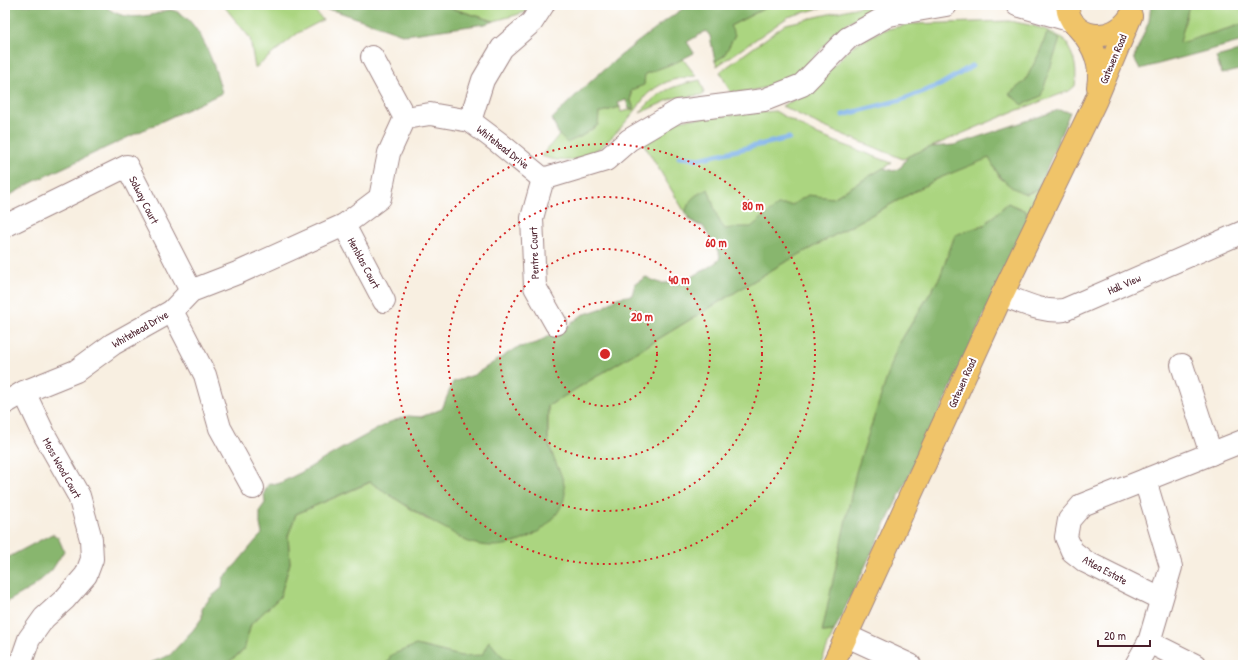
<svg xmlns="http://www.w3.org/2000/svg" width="1248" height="670" font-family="'Patrick Hand',sans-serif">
	<rect width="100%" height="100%" fill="#fff"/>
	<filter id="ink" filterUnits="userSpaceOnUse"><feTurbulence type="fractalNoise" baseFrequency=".025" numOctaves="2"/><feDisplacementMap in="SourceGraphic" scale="8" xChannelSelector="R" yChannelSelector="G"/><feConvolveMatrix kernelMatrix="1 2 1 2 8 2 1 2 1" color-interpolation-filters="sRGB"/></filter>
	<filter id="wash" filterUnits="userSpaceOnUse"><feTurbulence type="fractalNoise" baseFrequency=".012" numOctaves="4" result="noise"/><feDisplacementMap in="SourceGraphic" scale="16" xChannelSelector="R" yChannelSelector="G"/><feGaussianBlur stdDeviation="0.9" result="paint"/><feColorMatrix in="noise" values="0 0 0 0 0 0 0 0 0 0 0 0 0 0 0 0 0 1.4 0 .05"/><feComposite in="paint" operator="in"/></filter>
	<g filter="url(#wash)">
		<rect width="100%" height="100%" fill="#f8efe1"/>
		<g fill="#abd580" stroke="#7a7a56">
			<path d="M 223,5 L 301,5 L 313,9 L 323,20 L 298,33 L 255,68 L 250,38 Z"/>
			<path d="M 440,5 L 531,5 L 527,12 L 494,21 Z"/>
			<path d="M 771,5 L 830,5 L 788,17 L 717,66 L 715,61 L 724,56 L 730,26 Z"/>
			<path d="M 1159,5 L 1243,5 L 1243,24 L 1134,58 Z"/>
			<path d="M 863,6 L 890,6 C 873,10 853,17 840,29 C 824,44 811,64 792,76 C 773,88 753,91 731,93 L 720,72 L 786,24 Z"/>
			<path d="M 1009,21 C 1030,25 1052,28 1069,44 L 1068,47 C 1076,60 1077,72 1075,86 L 1069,91 L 1010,113 L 903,159 L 822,126 L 782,106 L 807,93 L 854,45 L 883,30 L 911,24 Z"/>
			<path d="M 683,59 L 696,76 C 678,78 665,80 650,92 C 644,96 640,105 635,111 C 609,142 585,172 541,156 L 559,135 L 567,143 L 598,113 L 620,107 L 621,112 L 634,109 L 631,101 L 631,90 L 645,74 Z"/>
			<path d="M 700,80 L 704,90 L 703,95 L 673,98 L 640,113 C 658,91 672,86 700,80 Z"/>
			<path d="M 775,111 L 818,135 L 892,163 L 833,198 L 728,251 L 714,228 L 698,225 L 689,219 L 642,141 L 679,120 Z"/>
			<path d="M 989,157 L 1000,178 L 1026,194 L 1038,190 L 1039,192 L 1027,222 L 1008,203 L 984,225 L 955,236 L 940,277 L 897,347 L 822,632 L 834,631 L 820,665 L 225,665 L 244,650 L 251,624 L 280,597 L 290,563 L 288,536 L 296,514 L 371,482 L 426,519 L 515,543 L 531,536 L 545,526 L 555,463 L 548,440 L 548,406 L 780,265 L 937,179 Z"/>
		</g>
		<g fill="#88b66e" stroke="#696a4c">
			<path d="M 5,5 L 104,5 C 119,19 136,18 156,14 C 160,12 166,10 171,10 C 199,14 216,69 222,93 L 33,182 L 5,198 Z"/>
			<path d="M 304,5 L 440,5 L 494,21 L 485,24 L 405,35 L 336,11 L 312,8 Z"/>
			<path d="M 688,5 L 771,5 L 730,26 L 735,35 L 724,56 L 715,61 L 710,36 L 706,31 L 687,42 L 694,53 L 677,62 L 645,74 L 644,85 L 631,90 L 631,101 L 634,109 L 629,109 L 626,100 L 618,103 L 620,107 L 599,113 L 598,125 L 582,136 L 567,143 L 559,135 L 552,119 C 593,76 640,38 688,5 Z"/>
			<path d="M 1151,5 L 1189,5 L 1180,43 L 1243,24 L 1243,41 L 1140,69 L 1134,58 L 1149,21 Z"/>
			<path d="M 1047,33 L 1060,39 L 1041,96 L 1023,105 L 1009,94 L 1025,81 L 1039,54 Z"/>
			<path d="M 1243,50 L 1243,69 L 1222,74 L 1216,57 Z"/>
			<path d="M 1059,110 L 1070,112 L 1038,190 L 1026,194 C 1005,186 999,177 989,158 L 937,179 L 780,265 L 548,406 C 548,417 547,429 548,439 C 550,458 566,476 565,494 C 563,509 551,523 539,531 C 520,544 495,550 472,543 C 464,541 456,535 448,530 C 421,516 396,499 370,482 L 296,514 L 288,536 L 290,563 L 280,597 L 251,624 L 244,650 L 225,665 L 145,665 L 170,655 L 193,630 L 202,618 L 202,609 L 210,598 L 222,588 L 223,578 C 238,564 248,548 262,534 L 260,524 L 260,510 L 265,503 L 264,493 L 269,483 L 278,484 L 302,472 L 341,449 L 390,422 L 408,416 L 421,417 L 442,409 L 453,382 L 474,375 L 516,348 L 537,343 L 550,335 L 563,330 L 582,315 L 603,308 L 617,298 L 632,295 L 635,284 L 646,277 C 651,279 657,283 661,283 C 684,284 702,272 719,260 L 720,255 L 703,226 L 694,223 L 685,213 C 690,198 693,196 708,189 C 714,203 715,218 725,229 L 739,227 L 751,227 L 778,205 L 792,205 L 808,195 L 833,198 L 883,168 L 894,171 L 901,167 L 908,156 L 931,147 L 954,145 Z"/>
			<path d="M 1008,203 L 1026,211 L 1027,222 L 939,413 L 834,631 L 822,632 L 856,472 L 897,347 L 940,277 L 955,235 L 984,225 Z"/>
			<path d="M 52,534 L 58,537 L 64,551 L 52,570 L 33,587 L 5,603 L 5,559 Z"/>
			<path d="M 489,641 C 501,655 502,660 521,662 L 522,665 L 386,665 L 391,655 L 416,645 L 461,656 L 482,655 Z"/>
		</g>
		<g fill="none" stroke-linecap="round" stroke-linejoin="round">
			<g stroke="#7cb0e9" stroke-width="5">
				<path d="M 843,115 L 901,100 L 940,85 L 972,66"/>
				<path d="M 679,157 L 699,159 L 789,138"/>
			</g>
		</g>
	</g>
	<g filter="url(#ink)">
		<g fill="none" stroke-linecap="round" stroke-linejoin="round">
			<g stroke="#a18786" stroke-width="24">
				<g id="minor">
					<path d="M 1017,5 L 1072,21"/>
					<path d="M 372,57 L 405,118"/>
					<path d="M 470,121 L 483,80 L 502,48 L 532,22 L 543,5"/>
					<path d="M 543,179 L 532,218 L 535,287 L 556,324"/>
					<path d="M 344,225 L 384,301"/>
					<path d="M 5,226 L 127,166 L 191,291"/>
					<path d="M 1002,295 C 1022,302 1042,313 1064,310 L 1243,232"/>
					<path d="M 172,311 L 205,375 L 220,428 L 253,488"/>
					<path d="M 1182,365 L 1211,454"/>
					<path d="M 5,403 L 24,392 L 76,371 L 113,344 L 172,311 L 191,291 L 240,272 L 344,225 L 380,198 L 389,153 L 405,118 L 430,114 L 470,121 L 498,142 L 543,179 L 606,160 L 629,140 L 678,111 L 764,100 L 802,85 L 848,38 L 889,15 L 946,5"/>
					<path d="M 1145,480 L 1082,505 L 1069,520 L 1066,537 L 1072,551 L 1086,562 L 1161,599"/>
					<path d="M 847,636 L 910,665"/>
					<path d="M 1149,642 L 1171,567 L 1145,480 L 1243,441"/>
					<path d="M 20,665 L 29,639 L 44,618 L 65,599 L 86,575 L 92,559 L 91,539 L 79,496 L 45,436 L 24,392"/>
					<path d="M 1136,665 L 1149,642 L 1195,665"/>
				</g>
			</g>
			<g stroke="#a18786" stroke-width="24">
				<g id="major">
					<path d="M 1067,5 C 1070,40 1112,45 1130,17"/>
					<path d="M 1080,30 C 1095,47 1102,65 1098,87"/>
					<path d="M 833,665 L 1002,295 L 1095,102 L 1131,16"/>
				</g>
			</g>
			<use href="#minor" stroke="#fff" stroke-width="22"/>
			<use href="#major" stroke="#f0c469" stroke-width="22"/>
		</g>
	</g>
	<g fill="none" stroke="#d62828" stroke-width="2" stroke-dasharray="2 4">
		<circle cx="605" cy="354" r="52"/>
		<circle cx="605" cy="354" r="105"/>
		<circle cx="605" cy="354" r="157"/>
		<circle cx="605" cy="354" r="210"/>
	</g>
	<g text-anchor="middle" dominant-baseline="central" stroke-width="4" stroke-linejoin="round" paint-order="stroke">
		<g font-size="11" fill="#4a1f2b" stroke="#fff">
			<text transform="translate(1113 59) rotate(-67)">Gatewen Road</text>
			<text transform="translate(503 147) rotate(38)">Whitehead Drive</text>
			<text transform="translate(144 200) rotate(63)">Solway Court</text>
			<text transform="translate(534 253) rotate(-92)">Pentre Court</text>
			<text transform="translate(364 263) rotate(62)">Henblas Court</text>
			<text transform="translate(1124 284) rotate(-24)">Hall View</text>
			<text transform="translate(140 329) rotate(-30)">Whitehead Drive</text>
			<text transform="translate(962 383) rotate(-66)">Gatewen Road</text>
			<text transform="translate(62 468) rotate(61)">Moss Wood Court</text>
			<text transform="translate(1105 570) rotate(28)">Atlea Estate</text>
		</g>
	</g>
	<circle cx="605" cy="354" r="6" fill="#d62828" stroke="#fff" stroke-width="2"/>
	<g font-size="12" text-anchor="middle" font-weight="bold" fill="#d62828" stroke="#fff" stroke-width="4" stroke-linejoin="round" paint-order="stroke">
		<text x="753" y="210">80 m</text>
		<text x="716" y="247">60 m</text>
		<text x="679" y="284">40 m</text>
		<text x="642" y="321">20 m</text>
	</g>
	<rect width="1248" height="670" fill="none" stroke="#fff" stroke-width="20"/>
	<path d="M1098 640v6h52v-6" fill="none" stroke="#4a1f2b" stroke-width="2"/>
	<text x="1104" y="640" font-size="12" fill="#4a1f2b" stroke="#ffffff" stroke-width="3" paint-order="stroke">20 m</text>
</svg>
